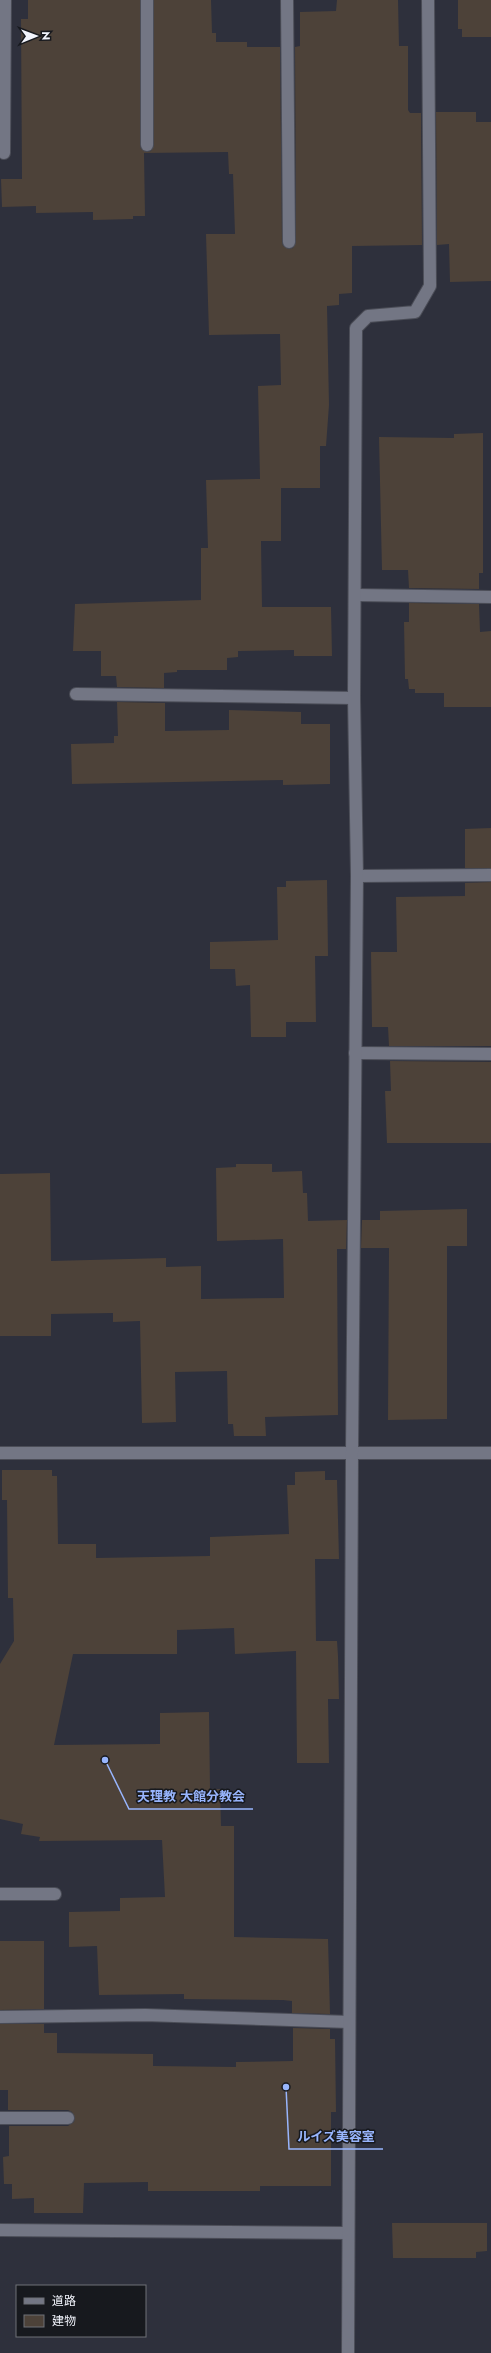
<svg xmlns="http://www.w3.org/2000/svg" width="491" height="2353" font-family="Jost,'Noto Sans JP',sans-serif">
	<rect width="100%" height="100%" fill="#2e303c"/>
	<g fill="#4d4239">
		<path d="M 28,0 L 140,0 L 140,145 L 141,149 L 147,152 L 151,151 L 154,145 L 154,0 L 211,0 L 212,33 L 216,33 L 216,42 L 247,42 L 247,47 L 280,47 L 282,242 L 283,246 L 289,249 L 293,248 L 296,242 L 295,47 L 300,46 L 300,12 L 336,11 L 337,0 L 398,0 L 399,46 L 408,46 L 408,110 L 410,113 L 421,113 L 422,245 L 352,246 L 352,293 L 339,294 L 339,305 L 327,306 L 329,405 L 326,446 L 320,446 L 320,488 L 281,488 L 281,541 L 261,541 L 262,607 L 331,607 L 332,656 L 294,656 L 294,650 L 238,651 L 238,657 L 227,658 L 227,670 L 177,670 L 177,672 L 164,673 L 164,688 L 117,687 L 116,676 L 101,676 L 101,651 L 73,651 L 75,604 L 201,600 L 201,548 L 208,548 L 206,480 L 260,479 L 258,386 L 281,385 L 280,334 L 209,335 L 206,234 L 235,234 L 233,174 L 229,174 L 228,152 L 144,153 L 145,216 L 133,216 L 133,219 L 93,220 L 93,212 L 36,213 L 36,206 L 2,207 L 1,179 L 22,179 L 21,19 L 28,19 Z"/>
		<path d="M 458,0 L 491,0 L 491,37 L 462,37 L 462,29 L 458,29 Z"/>
		<path d="M 436,112 L 476,112 L 476,122 L 491,122 L 491,281 L 450,282 L 449,244 L 437,245 Z"/>
		<path d="M 483,433 L 483,573 L 479,573 L 479,589 L 409,588 L 408,570 L 382,570 L 379,437 L 454,438 L 454,434 Z"/>
		<path d="M 409,603 L 479,604 L 480,632 L 491,631 L 491,707 L 444,707 L 444,693 L 415,693 L 415,689 L 409,689 L 408,679 L 405,679 L 404,622 L 409,622 Z"/>
		<path d="M 117,702 L 165,703 L 165,731 L 229,730 L 229,710 L 301,712 L 301,724 L 330,724 L 330,784 L 283,785 L 283,780 L 72,784 L 71,744 L 114,743 L 114,736 L 118,736 Z"/>
		<path d="M 491,828 L 491,868 L 465,868 L 465,829 Z"/>
		<path d="M 327,880 L 328,956 L 315,956 L 316,1022 L 286,1022 L 286,1037 L 251,1037 L 250,985 L 236,986 L 235,969 L 210,969 L 210,942 L 278,940 L 277,887 L 286,887 L 286,881 Z"/>
		<path d="M 491,882 L 491,1046 L 389,1046 L 388,1027 L 372,1027 L 371,952 L 397,952 L 396,897 L 465,896 L 465,883 Z"/>
		<path d="M 390,1061 L 491,1062 L 491,1143 L 387,1143 L 385,1091 L 391,1091 Z"/>
		<path d="M 236,1164 L 272,1164 L 272,1172 L 302,1171 L 303,1193 L 307,1193 L 308,1221 L 347,1220 L 346,1249 L 337,1249 L 338,1415 L 265,1417 L 266,1436 L 234,1436 L 233,1424 L 228,1424 L 227,1371 L 175,1372 L 176,1422 L 142,1423 L 140,1321 L 113,1322 L 113,1313 L 51,1314 L 51,1336 L 0,1336 L 0,1174 L 50,1173 L 51,1261 L 166,1258 L 166,1267 L 201,1266 L 201,1299 L 284,1298 L 283,1239 L 217,1241 L 216,1168 L 236,1167 Z"/>
		<path d="M 467,1209 L 467,1246 L 447,1246 L 447,1419 L 388,1420 L 389,1248 L 361,1248 L 362,1220 L 380,1220 L 380,1211 Z"/>
		<path d="M 2,1470 L 52,1470 L 52,1476 L 57,1476 L 58,1544 L 96,1544 L 96,1558 L 210,1556 L 210,1537 L 289,1534 L 287,1485 L 295,1485 L 295,1472 L 325,1471 L 325,1480 L 337,1480 L 339,1559 L 315,1559 L 316,1641 L 337,1641 L 338,1656 L 339,1699 L 328,1699 L 329,1763 L 297,1763 L 296,1651 L 235,1654 L 234,1628 L 177,1630 L 177,1654 L 73,1654 L 54,1745 L 160,1744 L 160,1713 L 209,1712 L 210,1789 L 220,1789 L 221,1826 L 234,1826 L 234,1937 L 328,1939 L 330,2014 L 292,2013 L 292,2001 L 283,2000 L 184,1999 L 184,1994 L 99,1995 L 97,1946 L 69,1947 L 69,1912 L 120,1911 L 120,1898 L 165,1897 L 162,1840 L 39,1841 L 40,1837 L 21,1834 L 23,1824 L 0,1819 L 0,1664 L 14,1641 L 13,1598 L 8,1598 L 7,1500 L 2,1500 Z"/>
		<path d="M 0,1941 L 44,1941 L 44,2009 L 0,2010 Z"/>
		<path d="M 0,2024 L 44,2024 L 44,2033 L 57,2033 L 57,2053 L 153,2054 L 153,2066 L 236,2067 L 236,2062 L 293,2061 L 293,2028 L 330,2029 L 330,2039 L 335,2039 L 336,2112 L 331,2112 L 331,2186 L 260,2186 L 260,2191 L 148,2191 L 148,2182 L 84,2183 L 83,2213 L 34,2213 L 34,2198 L 12,2199 L 12,2184 L 4,2184 L 3,2157 L 9,2156 L 9,2126 L 68,2126 L 74,2122 L 75,2118 L 72,2112 L 68,2110 L 8,2110 L 8,2090 L 0,2090 Z"/>
		<path d="M 392,2223 L 487,2223 L 487,2251 L 476,2252 L 476,2258 L 393,2258 Z"/>
	</g>
	<g fill="none" stroke-linecap="round" stroke-linejoin="round">
		<g stroke="#4b4d57" stroke-width="14">
			<g id="minor">
				<path d="M 147,0 L 147,145"/>
				<path d="M 287,0 L 289,242"/>
				<path d="M 4,153 L 5,0"/>
				<path d="M 356,595 L 491,597"/>
				<path d="M 76,694 L 354,698"/>
				<path d="M 357,876 L 491,875"/>
				<path d="M 355,1053 L 491,1054"/>
				<path d="M 0,1453 L 491,1453"/>
				<path d="M 0,1894 L 55,1894"/>
				<path d="M 0,2017 L 145,2015 L 349,2022"/>
				<path d="M 0,2118 L 68,2118"/>
				<path d="M 0,2230 L 347,2233"/>
				<path d="M 348,2353 L 352,1453 L 357,876 L 354,698 L 356,328 L 368,316 L 415,312 L 430,286 L 428,0"/>
			</g>
		</g>
		<use href="#minor" stroke="#737684" stroke-width="12"/>
	</g>
	<path fill="none" stroke="#98b5fd" stroke-width="1.5" d="M105 1760L129 1809H253M286 2087L289 2149H383"/>
	<g fill="#98b5fd" stroke="#17191e" stroke-width="1.5">
		<circle cx="105" cy="1760" r="4"/>
		<circle cx="286" cy="2087" r="4"/>
	</g>
	<g font-size="13" text-anchor="middle" font-weight="bold" fill="#98b5fd" stroke="#17191e" stroke-width="3" stroke-linejoin="round" paint-order="stroke">
		<text x="191" y="1801">天理教 大館分教会</text>
		<text x="336" y="2141">ルイズ美容室</text>
	</g>
	<rect x="16" y="2285" width="130" height="52" fill="#17191e" stroke="#6f7177"/>
	<rect x="24" y="2298" width="20" height="6" fill="#737684" stroke="#6f7177"/>
	<text x="52" y="2305" font-size="12" fill="#f2f4fc">道路</text>
	<rect x="24" y="2315" width="20" height="12" fill="#4d4239" stroke="#6f7177"/>
	<text x="52" y="2325" font-size="12" fill="#f2f4fc">建物</text>
	<g transform="translate(36 36) rotate(89)" stroke="#17191e" stroke-width="3" paint-order="stroke">
	<path d="M0-3L7 15L0 10L-7 15Z" fill="#f2f4fc"/>
	<text y="-6" font-size="11" font-weight="bold" text-anchor="middle" fill="#f2f4fc">N</text>
	</g>
</svg>
